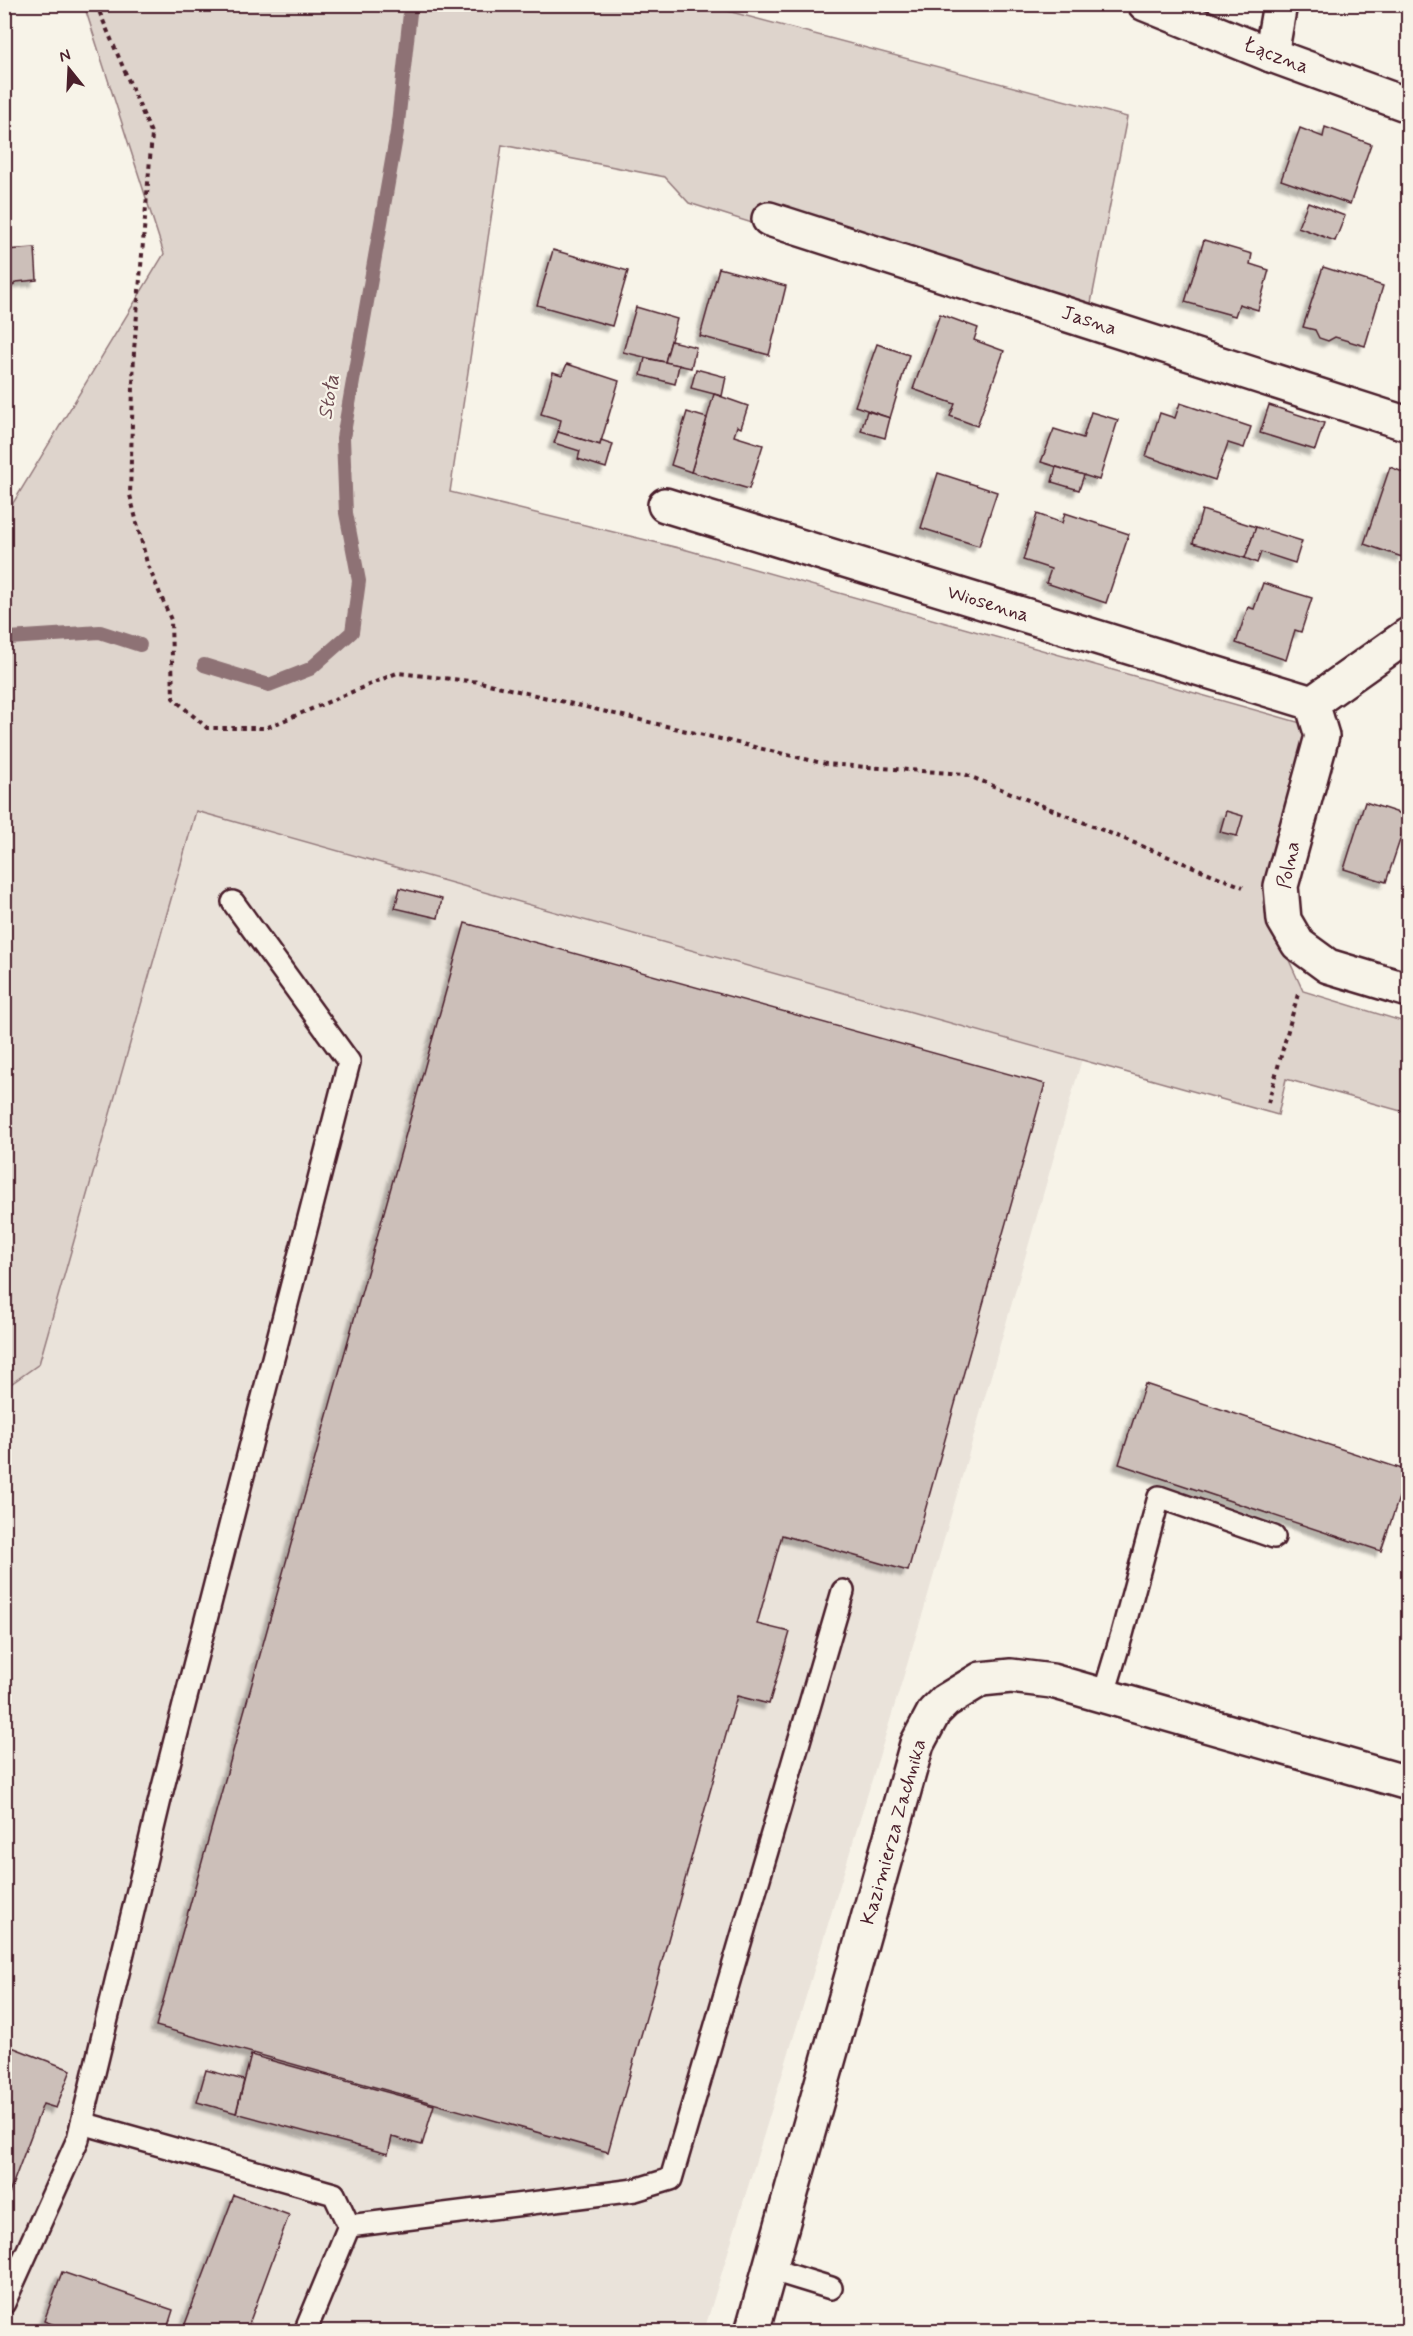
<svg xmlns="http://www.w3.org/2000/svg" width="1413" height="2336" font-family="Mynerve,sans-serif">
	<defs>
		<filter id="shadow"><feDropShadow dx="-5.5" dy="5.5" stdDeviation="1.5" flood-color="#0004"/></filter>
	</defs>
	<rect width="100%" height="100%" fill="#f7f3e8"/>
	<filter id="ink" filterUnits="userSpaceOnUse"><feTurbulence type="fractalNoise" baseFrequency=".0167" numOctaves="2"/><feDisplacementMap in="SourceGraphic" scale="12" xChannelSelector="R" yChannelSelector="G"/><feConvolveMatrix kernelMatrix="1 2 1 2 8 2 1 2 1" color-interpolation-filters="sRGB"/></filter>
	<g filter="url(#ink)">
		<path fill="#eae3da" d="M 195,810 L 1082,1059 L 924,1609 L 704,2331 L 5,2331 L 4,1388 L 39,1364 Z"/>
		<path fill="#ded4cc" stroke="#947a7c" stroke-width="1.5" d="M 84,5 L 705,5 L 1127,117 L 1086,329 L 689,203 L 665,177 L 502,145 L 450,492 L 687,550 L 1308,725 L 1263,903 L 1303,991 L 1408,1023 L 1408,1113 L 1286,1079 L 1278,1115 L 196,811 L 39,1364 L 5,1388 L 4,518 L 164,254 Z"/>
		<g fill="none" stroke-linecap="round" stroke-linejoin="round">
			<g stroke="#8e7275" stroke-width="14">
				<path d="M 4,642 L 9,638 L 100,632 L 140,645"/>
				<path d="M 204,665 L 269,685 L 310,669 L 352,632 L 359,581 L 346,513 L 343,438 L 397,132 L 411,4"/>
			</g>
		</g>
		<g fill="#ccbfb9" stroke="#4a1f2b" stroke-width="1.5" filter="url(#shadow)">
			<path d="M 1325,127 L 1371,144 L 1350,204 L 1281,180 L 1300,128 L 1323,137 Z"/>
			<path d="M 1308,202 L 1345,216 L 1335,241 L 1298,227 Z"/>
			<path d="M 1204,240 L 1252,254 L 1250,264 L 1269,270 L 1258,310 L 1239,304 L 1235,316 L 1185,302 Z"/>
			<path d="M 35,248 L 37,280 L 16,282 L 4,296 L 4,250 Z"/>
			<path d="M 553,250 L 628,271 L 612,326 L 537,305 Z"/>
			<path d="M 1323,267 L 1383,286 L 1365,346 L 1335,337 L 1328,341 L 1319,338 L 1315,330 L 1303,327 Z"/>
			<path d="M 719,268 L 786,286 L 769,355 L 700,336 Z"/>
			<path d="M 636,307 L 677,319 L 665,362 L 623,352 Z"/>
			<path d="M 940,314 L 978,328 L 974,340 L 1004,351 L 977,426 L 950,416 L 955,404 L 913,389 Z"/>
			<path d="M 671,341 L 696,347 L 691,368 L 665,362 Z"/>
			<path d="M 877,344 L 909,355 L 890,418 L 855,406 Z"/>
			<path d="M 645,358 L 679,365 L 675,384 L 641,375 Z"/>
			<path d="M 567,364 L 619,381 L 600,445 L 558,432 L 561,420 L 541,414 L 553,372 L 562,375 Z"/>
			<path d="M 696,369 L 726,377 L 722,396 L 691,388 Z"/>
			<path d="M 714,394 L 748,406 L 741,428 L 737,426 L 734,436 L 763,445 L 749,489 L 691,472 Z"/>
			<path d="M 1180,403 L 1251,427 L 1244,448 L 1228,443 L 1215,480 L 1146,456 L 1160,413 L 1175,418 Z"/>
			<path d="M 1269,405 L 1324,423 L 1315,450 L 1260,433 Z"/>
			<path d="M 867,411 L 890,418 L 885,438 L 861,431 Z"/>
			<path d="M 687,412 L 707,418 L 691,472 L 671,465 Z"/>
			<path d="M 1091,412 L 1118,420 L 1099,480 L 1041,462 L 1054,429 L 1083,438 Z"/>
			<path d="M 558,432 L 600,445 L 601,440 L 613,444 L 606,468 L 578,459 L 580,451 L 554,443 Z"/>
			<path d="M 1056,467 L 1084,475 L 1079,490 L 1052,482 Z"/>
			<path d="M 1390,467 L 1408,474 L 1408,548 L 1405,547 L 1402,557 L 1364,544 Z"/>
			<path d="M 938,473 L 997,492 L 979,546 L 921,528 Z"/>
			<path d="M 1202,510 L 1256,527 L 1245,558 L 1193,543 Z"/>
			<path d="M 1065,513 L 1129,534 L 1106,603 L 1046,583 L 1051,569 L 1023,560 L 1037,514 L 1062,523 Z"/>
			<path d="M 1256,527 L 1302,541 L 1295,563 L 1261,552 L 1257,563 L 1245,558 Z"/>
			<path d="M 1263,583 L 1312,598 L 1301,632 L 1295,630 L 1286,660 L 1236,643 L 1248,607 L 1254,609 Z"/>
			<path d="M 1365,802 L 1408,816 L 1386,882 L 1344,869 Z"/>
			<path d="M 1226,811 L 1243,816 L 1237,836 L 1220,832 Z"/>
			<path d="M 400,888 L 442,899 L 438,918 L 395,908 Z"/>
			<path d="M 465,923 L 1045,1084 L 908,1571 L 782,1535 L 757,1624 L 790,1632 L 769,1704 L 737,1696 L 608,2152 L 156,2026 Z"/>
			<path d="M 1145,1384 L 1408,1471 L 1381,1551 L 1119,1464 Z"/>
			<path d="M 4,2044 L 71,2070 L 56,2108 L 43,2104 L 4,2207 Z"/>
			<path d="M 251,2055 L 434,2105 L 422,2145 L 392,2137 L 388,2154 L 236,2113 Z"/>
			<path d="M 206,2070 L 244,2080 L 236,2113 L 197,2102 Z"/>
			<path d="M 234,2195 L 289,2215 L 246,2332 L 182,2332 Z"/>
			<path d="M 62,2272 L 173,2310 L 166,2332 L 74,2332 L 44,2321 Z"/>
		</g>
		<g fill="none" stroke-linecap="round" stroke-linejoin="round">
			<g stroke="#4a1f2b" stroke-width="26">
				<g id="service">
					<path d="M 1103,1697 L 1122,1634 L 1159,1497 L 1274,1537"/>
					<path d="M 82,2123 L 334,2194 L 349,2226 L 305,2332"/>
					<path d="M 349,2226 L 635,2190 L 671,2179 L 843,1591"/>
					<path d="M 769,2269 L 831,2288"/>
					<path d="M 4,2303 L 78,2139 L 162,1791 L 349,1062 L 233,902"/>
				</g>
			</g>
			<g stroke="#4a1f2b" stroke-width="38">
				<g id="minor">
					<path d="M 1145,4 L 1271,55 L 1408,105"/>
					<path d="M 1271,55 L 1280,4"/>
					<path d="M 769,219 L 1408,424"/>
					<path d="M 665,505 L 1312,703"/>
					<path d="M 1312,703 L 1322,736 L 1281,886 L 1284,920 L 1298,944 L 1328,966 L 1408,990"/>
					<path d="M 1312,703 L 1408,635"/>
					<path d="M 752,2332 L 917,1744 L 934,1712 L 945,1701 L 981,1679 L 1011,1676 L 1052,1681 L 1408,1783"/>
				</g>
			</g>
			<g stroke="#4a1f2b" stroke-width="4" stroke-dasharray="4.5 4.5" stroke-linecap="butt">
				<path d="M 96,4 L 152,135 L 134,350 L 130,495 L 147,563 L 171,620 L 173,698 L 207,728 L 266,728 L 397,673 L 480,682 L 826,764 L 964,774 L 1243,887"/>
				<path d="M 1268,1103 L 1298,994"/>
			</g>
			<use href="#service" stroke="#f7f3e8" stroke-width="21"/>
			<use href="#minor" stroke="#f7f3e8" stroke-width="33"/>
		</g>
	</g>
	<g text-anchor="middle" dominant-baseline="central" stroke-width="4.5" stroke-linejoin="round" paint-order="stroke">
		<g font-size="20" fill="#4a1f2b" stroke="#f7f3e8">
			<text transform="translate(1276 56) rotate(21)">Łączna</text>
			<text transform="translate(1089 321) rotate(18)">Jasna</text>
			<text transform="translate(988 604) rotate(17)">Wiosenna</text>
			<text transform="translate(1289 865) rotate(-78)">Polna</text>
			<text transform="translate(894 1832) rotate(-74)">Kazimierza Zachnika</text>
		</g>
		<g font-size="21" font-style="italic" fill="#6c4950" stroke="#f7f3e8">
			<text transform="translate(329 397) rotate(-80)">Stoła</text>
		</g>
	</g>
	<rect width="1413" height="2336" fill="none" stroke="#f7f3e8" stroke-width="24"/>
	<rect x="12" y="12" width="1389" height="2312" fill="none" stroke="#4a1f2b" stroke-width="2" filter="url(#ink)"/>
	<g transform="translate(69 69) rotate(342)" stroke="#f7f3e8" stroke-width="4.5" paint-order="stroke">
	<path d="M0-4.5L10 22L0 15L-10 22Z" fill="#4a1f2b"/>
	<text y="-9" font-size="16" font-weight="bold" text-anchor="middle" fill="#4a1f2b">N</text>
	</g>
</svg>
